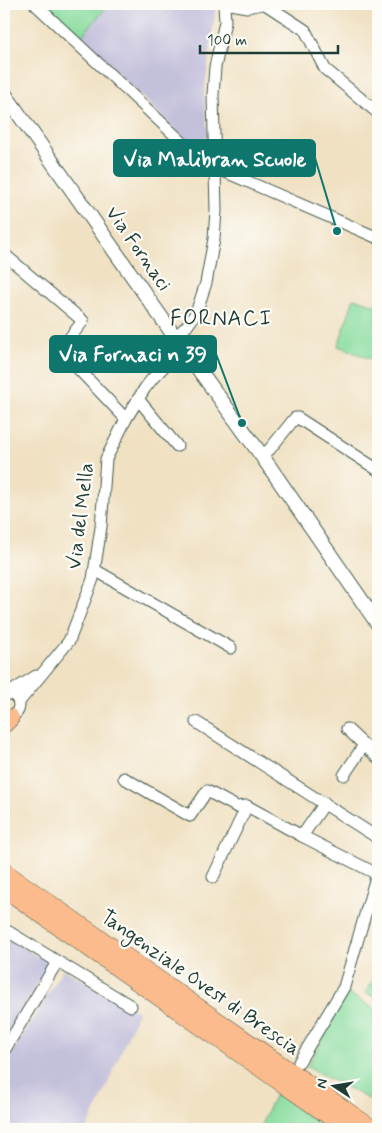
<svg xmlns="http://www.w3.org/2000/svg" width="382" height="1133" font-family="Mynerve,sans-serif">
	<rect width="100%" height="100%" fill="#fdfcf7"/>
	<filter id="ink" filterUnits="userSpaceOnUse"><feTurbulence type="fractalNoise" baseFrequency=".02" numOctaves="2"/><feDisplacementMap in="SourceGraphic" scale="10" xChannelSelector="R" yChannelSelector="G"/><feConvolveMatrix kernelMatrix="1 2 1 2 8 2 1 2 1" color-interpolation-filters="sRGB"/></filter>
	<filter id="wash" filterUnits="userSpaceOnUse"><feTurbulence type="fractalNoise" baseFrequency=".0096" numOctaves="4" result="noise"/><feDisplacementMap in="SourceGraphic" scale="20" xChannelSelector="R" yChannelSelector="G"/><feGaussianBlur stdDeviation="1.12" result="paint"/><feColorMatrix in="noise" values="0 0 0 0 0 0 0 0 0 0 0 0 0 0 0 0 0 1.4 0 .05"/><feComposite in="paint" operator="in"/></filter>
	<g filter="url(#wash)">
		<rect width="100%" height="100%" fill="#f0e1c3"/>
		<g fill="#c3c0db">
			<path d="M 109,4 L 216,4 L 216,6 L 204,95 L 208,135 L 193,147 L 81,37 Z"/>
			<path d="M 4,936 L 50,963 L 4,1039 Z"/>
			<path d="M 63,969 L 138,1012 L 99,1104 L 86,1129 L 4,1129 L 4,1067 Z"/>
		</g>
		<g fill="#87db9d" stroke="#538c68">
			<path d="M 44,4 L 109,4 L 81,37 Z"/>
			<path d="M 354,298 L 378,306 L 378,362 L 338,346 Z"/>
			<path d="M 378,971 L 378,999 L 366,993 Z"/>
			<path d="M 348,993 L 378,1011 L 378,1104 L 307,1067 Z"/>
			<path d="M 276,1092 L 326,1129 L 259,1129 Z"/>
		</g>
	</g>
	<g filter="url(#ink)">
		<g fill="none" stroke-linecap="round" stroke-linejoin="round">
			<g stroke="#3e5649" stroke-width="13">
				<g id="minor">
					<path d="M 35,4 L 182,142 L 214,167 L 378,238"/>
					<path d="M 230,4 L 247,7 L 262,4"/>
					<path d="M 265,4 L 305,30 L 325,69 L 378,113"/>
					<path d="M 4,254 L 83,321 L 64,345 L 66,356 L 126,419"/>
					<path d="M 175,337 L 187,326 L 196,313 L 206,283 L 214,239 L 216,210 L 213,95 L 215,67 L 225,22 L 224,4"/>
					<path d="M 138,399 L 177,446"/>
					<path d="M 262,456 L 270,449 L 295,418 L 298,418 L 378,470"/>
					<path d="M 95,570 L 231,648"/>
					<path d="M 9,693 L 36,676"/>
					<path d="M 4,694 C 24,691 24,719 4,717"/>
					<path d="M 19,702 L 69,641 L 93,579 L 101,527 L 106,459 L 126,419 L 145,388 L 152,379 L 170,360 L 184,348"/>
					<path d="M 196,722 L 378,838"/>
					<path d="M 347,729 L 378,758"/>
					<path d="M 344,775 L 364,745"/>
					<path d="M 124,778 L 190,816 L 207,791 L 237,807 L 247,806 L 302,836 L 377,874"/>
					<path d="M 302,836 L 325,803"/>
					<path d="M 213,877 L 247,806"/>
					<path d="M 4,929 L 131,1006"/>
					<path d="M 4,1051 L 57,962"/>
					<path d="M 299,1062 L 344,987 L 378,870"/>
				</g>
			</g>
			<g stroke="#3e5649" stroke-width="16">
				<path id="tertiary" d="M 4,93 L 175,337 L 262,456 L 378,624"/>
			</g>
			<g stroke="#3e5649" stroke-width="19">
				<g id="primary">
					<path d="M 4,724 L 10,718"/>
					<path d="M 4,872 L 372,1129"/>
					<path d="M 4,888 L 348,1129"/>
				</g>
			</g>
			<use href="#minor" stroke="#fff" stroke-width="11"/>
			<use href="#tertiary" stroke="#fff" stroke-width="14"/>
			<use href="#primary" stroke="#fbbb8c" stroke-width="18"/>
		</g>
	</g>
	<g text-anchor="middle" dominant-baseline="central" stroke-width="4.5" stroke-linejoin="round" paint-order="stroke">
		<g font-size="20" fill="#1f3d34" stroke="#fdfcf7">
			<text transform="translate(138 249) rotate(55)">Via Fornaci</text>
			<text transform="translate(81 516) rotate(-83)">Via del Mella</text>
			<text transform="translate(200 983) rotate(35)">Tangenziale Ovest di Brescia</text>
		</g>
		<g font-size="22" letter-spacing="1" fill="#1f3d34" stroke="#fdfcf7">
			<text x="221" y="319">FORNACI</text>
		</g>
	</g>
	<path fill="none" stroke="#0f766e" stroke-width="2" d="M337 231L315 158M242 423L216 354"/>
	<g fill="#0f766e" stroke="#fdfcf7" stroke-width="2">
		<circle cx="337" cy="231" r="5"/>
		<circle cx="242" cy="423" r="5"/>
	</g>
	<g fill="#0f766e" stroke="#0f766e" stroke-width="2">
		<rect x="114" y="140" width="201" height="36" rx="5"/>
		<rect x="50" y="336" width="166" height="36" rx="5"/>
	</g>
	<g font-size="21" text-anchor="middle" font-weight="bold" fill="#fff">
		<text x="215" y="166">Via Malibran Scuole</text>
		<text x="133" y="361">Via Fornaci n 39</text>
	</g>
	<rect width="382" height="1133" fill="none" stroke="#fdfcf7" stroke-width="20"/>
	<g transform="translate(334 1086) rotate(282)" stroke="#fdfcf7" stroke-width="4" paint-order="stroke">
	<path d="M0-4L9 19L0 12L-9 19Z" fill="#1f3d34"/>
	<text y="-8" font-size="14" font-weight="bold" text-anchor="middle" fill="#1f3d34">N</text>
	</g>
	<path d="M200 45v8h138v-8" fill="none" stroke="#1f3d34" stroke-width="2.5"/>
	<text x="207" y="45" font-size="15" fill="#1f3d34" stroke="#fdfcf7" stroke-width="4" paint-order="stroke">100 m</text>
</svg>
